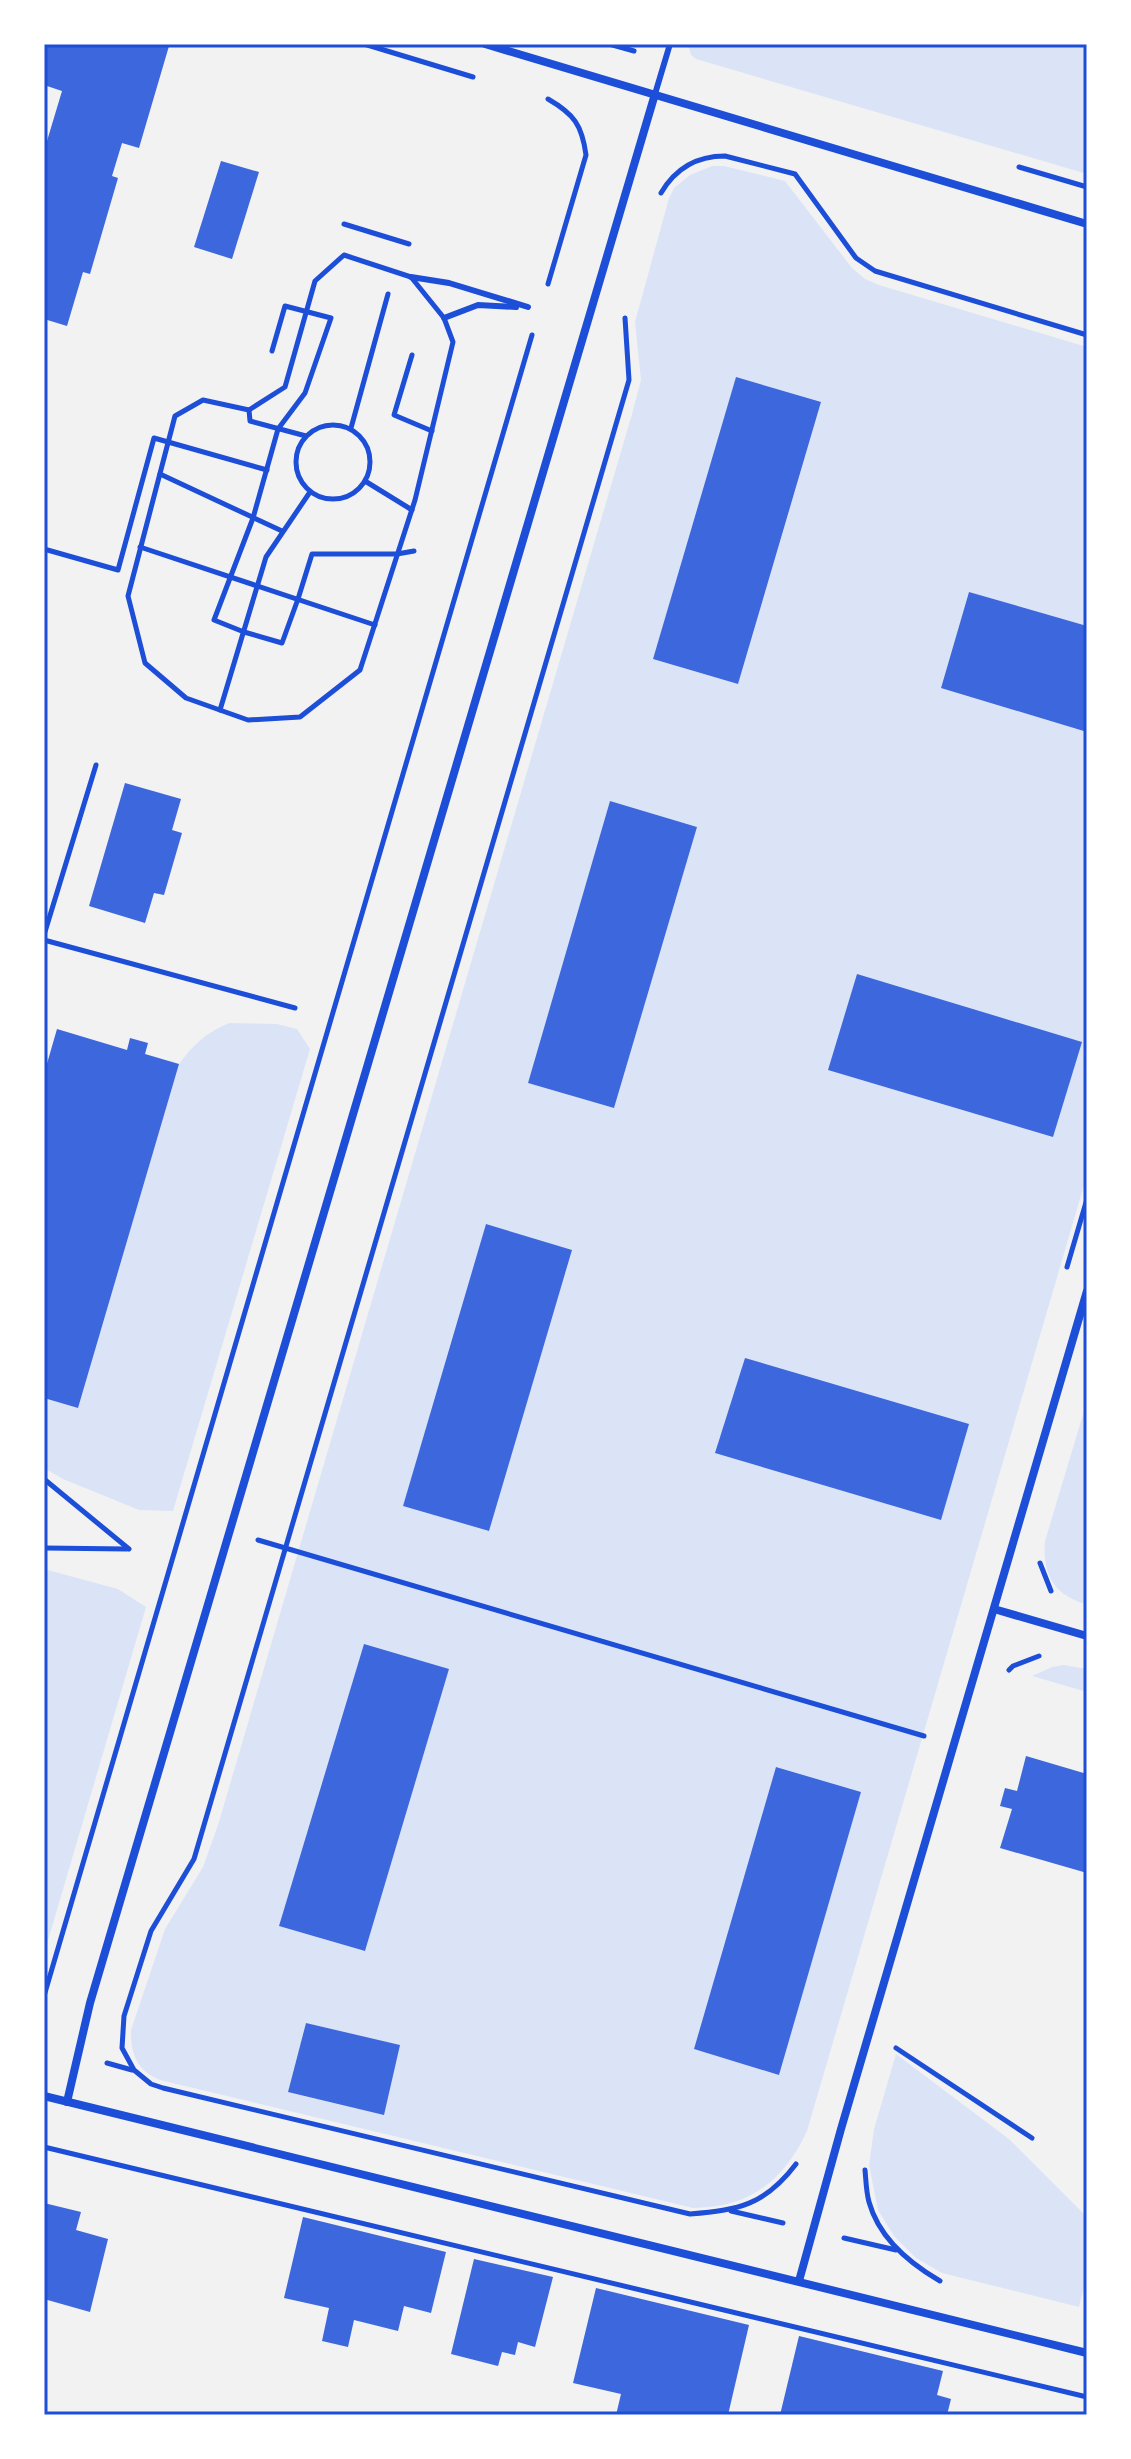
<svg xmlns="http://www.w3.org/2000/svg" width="1131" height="2459" font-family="Ubuntu,sans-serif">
	<rect width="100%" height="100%" fill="#f2f2f2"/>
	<g fill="#dbe4f7" fill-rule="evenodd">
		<path d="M 688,44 L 1087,44 L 1087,174 L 696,59 L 691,55 Z"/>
		<path d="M 712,166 L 724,166 L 785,181 L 852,268 L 865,279 L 879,285 L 1087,347 L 1087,626 L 969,592 L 941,687 L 1087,732 L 1087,1175 L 807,2131 C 784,2181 749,2208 693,2208 L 164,2081 C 139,2074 130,2055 131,2030 L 165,1929 L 203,1867 L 218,1825 L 632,414 L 641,380 L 635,322 L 669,198 L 674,188 L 690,175 ZM 736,378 L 821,403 L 738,684 L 653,659 ZM 610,801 L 697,827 L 614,1108 L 528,1083 ZM 857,975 L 1081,1042 L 1053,1136 L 829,1070 ZM 486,1224 L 572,1251 L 488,1531 L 403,1506 ZM 449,1669 L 365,1951 L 280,1926 ZM 777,1767 L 861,1792 L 779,2074 L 694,2049 ZM 306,2023 L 399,2045 L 288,2092 Z"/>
		<path d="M 229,1023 L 277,1024 L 297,1029 L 310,1049 L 173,1511 L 139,1510 L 63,1479 L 44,1468 L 44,1398 L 78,1408 L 179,1064 C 194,1044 206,1033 229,1023 Z"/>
		<path d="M 1087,1401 L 1087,1604 C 1054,1596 1042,1574 1045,1541 Z"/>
		<path d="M 44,1569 L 118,1589 L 146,1607 L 44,1954 Z"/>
		<path d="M 1064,1665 L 1087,1669 L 1087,1692 L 1032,1676 L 1052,1667 Z"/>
		<path d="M 896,2054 L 1009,2139 L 1087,2217 L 1087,2276 L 1079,2307 L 942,2273 L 916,2258 L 894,2236 L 878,2210 L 869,2165 L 874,2129 Z"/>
	</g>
	<g fill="#3d67dc">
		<path d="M 44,44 L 163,44 L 169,46 L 139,148 L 122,143 L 112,176 L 118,178 L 90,274 L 83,272 L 67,326 L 44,319 L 44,151 L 62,91 L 44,85 Z"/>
		<path d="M 221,161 L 259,172 L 232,259 L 194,247 Z"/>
		<path d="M 736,377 L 821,402 L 738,684 L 653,659 Z"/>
		<path d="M 969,592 L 1087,626 L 1087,732 L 941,688 Z"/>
		<path d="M 125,783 L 181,799 L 172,830 L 182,833 L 164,895 L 154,893 L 145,923 L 89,906 Z"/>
		<path d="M 610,801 L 697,827 L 614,1108 L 528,1083 Z"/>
		<path d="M 857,974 L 1082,1042 L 1053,1137 L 828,1070 Z"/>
		<path d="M 57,1029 L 127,1050 L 130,1038 L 148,1043 L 145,1054 L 179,1064 L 78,1408 L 44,1398 L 44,1083 L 46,1077 L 44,1074 Z"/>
		<path d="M 486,1224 L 572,1250 L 489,1531 L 403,1506 Z"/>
		<path d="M 745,1358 L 969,1424 L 941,1520 L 715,1453 Z"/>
		<path d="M 364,1644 L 449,1669 L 365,1951 L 279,1926 Z"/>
		<path d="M 1026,1756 L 1087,1774 L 1087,1873 L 1000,1848 L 1012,1809 L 1000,1806 L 1005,1788 L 1017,1791 Z"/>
		<path d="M 776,1767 L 861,1792 L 779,2075 L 694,2049 Z"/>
		<path d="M 306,2023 L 400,2045 L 384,2115 L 288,2092 Z"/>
		<path d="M 44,2203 L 81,2212 L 76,2230 L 108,2239 L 90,2312 L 44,2299 Z"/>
		<path d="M 303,2217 L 446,2252 L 431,2313 L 404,2306 L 398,2331 L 354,2320 L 348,2347 L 322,2341 L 329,2308 L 284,2298 Z"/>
		<path d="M 474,2259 L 553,2277 L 535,2347 L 518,2342 L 515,2355 L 502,2352 L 498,2366 L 451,2354 Z"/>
		<path d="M 596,2288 L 749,2325 L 728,2415 L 616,2415 L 621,2394 L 573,2383 Z"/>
		<path d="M 799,2336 L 943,2371 L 937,2395 L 951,2399 L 947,2415 L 780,2415 Z"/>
	</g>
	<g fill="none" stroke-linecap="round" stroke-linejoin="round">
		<g stroke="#1d4ed8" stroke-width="5">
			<path d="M 364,44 L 473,77"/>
			<path d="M 609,44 L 634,51"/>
			<path d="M 1019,167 L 1087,187"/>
			<path d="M 661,193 C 675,169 697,156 725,156 L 795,174 L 856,258 L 875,271 L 1087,335"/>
			<path d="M 344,224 L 409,244"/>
			<path d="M 344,255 L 411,277 L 444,318 L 453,342 L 415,500 L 360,670 L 300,717 L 248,720 L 186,698 L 145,663 L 128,596 L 175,416 L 203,400 L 249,410 L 285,387 L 315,281 Z"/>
			<path d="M 548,284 L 586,155 C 582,125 574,114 548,99"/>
			<path d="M 625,318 L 629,380 L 194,1859 L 151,1931 L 124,2016 L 122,2048 L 134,2070 L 151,2084 L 163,2088 L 690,2214 C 739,2210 765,2205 796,2164"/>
			<path d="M 272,351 L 285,306 L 331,318 L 305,393 L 278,429 L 253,518 L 214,620 L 244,632 L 282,643 L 298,599 L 312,554 L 397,554 L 414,551"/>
			<path d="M 412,355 L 394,415 L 432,431"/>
			<path d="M 249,410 L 250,421 L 306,436"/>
			<circle cx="333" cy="462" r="37"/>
			<path d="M 351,428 L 388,294"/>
			<path d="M 160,474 L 282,531"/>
			<path d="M 365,481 L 412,510"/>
			<path d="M 140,547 L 375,625"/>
			<path d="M 44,549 L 118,570 L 154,438 L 267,470"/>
			<path d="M 220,710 L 266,557 L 310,492"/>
			<path d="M 44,935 L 96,765"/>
			<path d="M 44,940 L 295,1008"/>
			<path d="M 1067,1267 L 1087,1199"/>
			<path d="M 44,1479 L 129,1549"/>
			<path d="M 258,1540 L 924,1736"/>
			<path d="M 44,1548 L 127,1549"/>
			<path d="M 1040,1563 L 1051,1591"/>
			<path d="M 1009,1670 L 1013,1666 L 1039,1656"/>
			<path d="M 44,1996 L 532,335"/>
			<path d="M 896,2048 L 1032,2138"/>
			<path d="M 107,2063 L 132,2070"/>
			<path d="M 44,2147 L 1087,2397"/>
			<path d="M 865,2170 C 866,2180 866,2191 869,2202 C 879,2238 909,2263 940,2281"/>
			<path d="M 731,2211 L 783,2223"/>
			<path d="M 844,2238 L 896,2250"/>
		</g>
		<g stroke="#1d4ed8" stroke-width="6">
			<path d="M 655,94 L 670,44"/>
			<path d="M 411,277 L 449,283 L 528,307"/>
			<path d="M 444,318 L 478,305 L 516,307"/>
		</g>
		<g stroke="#1d4ed8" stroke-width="8">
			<path d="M 485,44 L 1087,224"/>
			<path d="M 994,1609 L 1087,1636"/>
			<path d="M 44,2096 L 1087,2353"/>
			<path d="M 67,2102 L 90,2003 L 655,94"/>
			<path d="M 799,2281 L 841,2129 L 1087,1291"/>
		</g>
	</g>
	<rect width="1131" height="2459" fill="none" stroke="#ffffff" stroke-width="92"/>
	<rect x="46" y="46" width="1039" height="2367" fill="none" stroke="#1d4ed8" stroke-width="3"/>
</svg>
